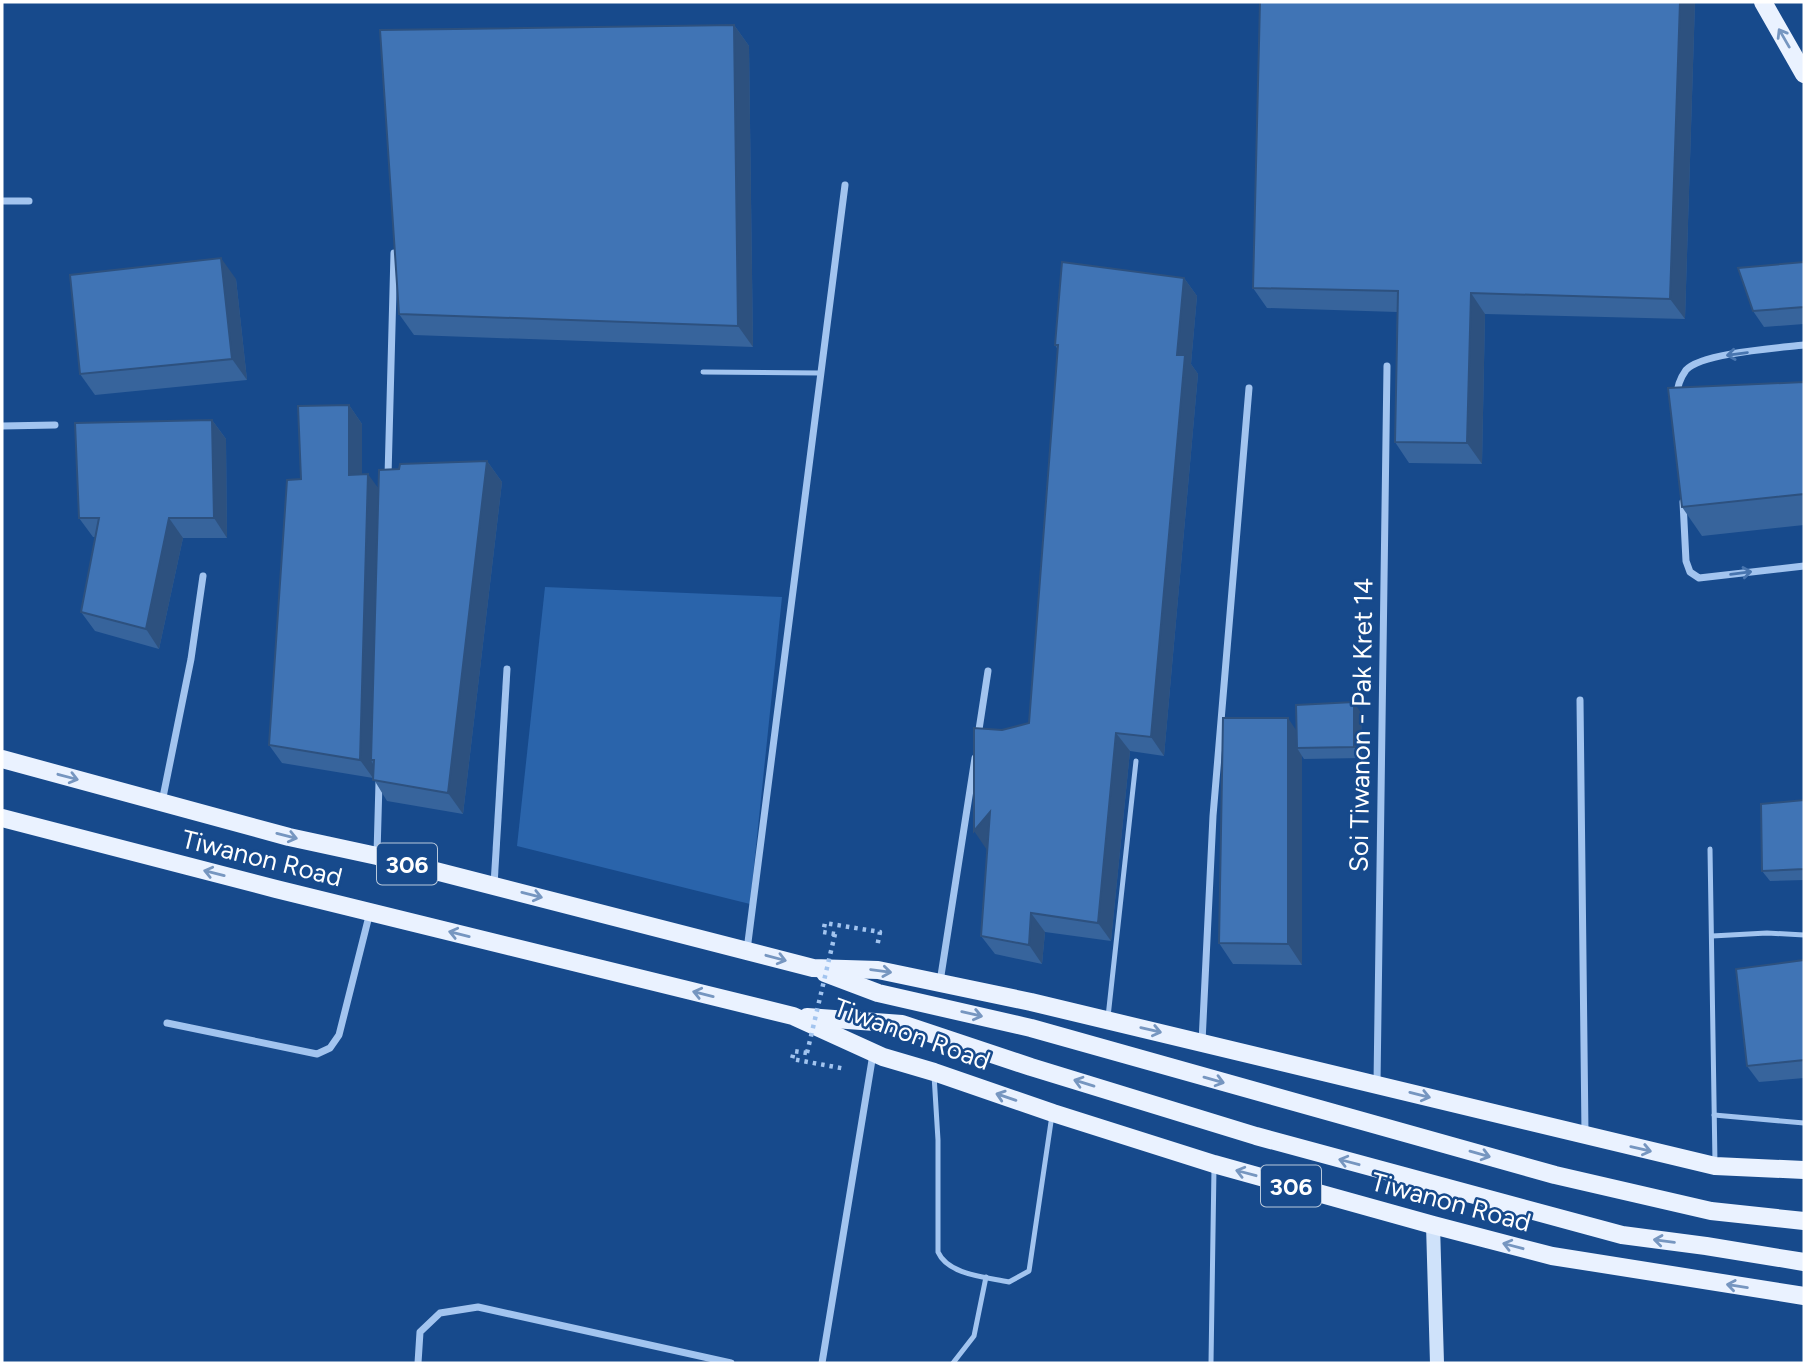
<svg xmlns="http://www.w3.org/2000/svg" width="1806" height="1365" font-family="Figtree,sans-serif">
	<rect width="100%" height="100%" fill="#174a8c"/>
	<path fill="#2a64ab" d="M 545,587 L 782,597 L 750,904 L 517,846 Z"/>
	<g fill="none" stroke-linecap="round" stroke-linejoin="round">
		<g stroke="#a2c4ef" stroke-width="4.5" stroke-dasharray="3.5 5" stroke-linecap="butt">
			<path d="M 835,934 L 823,932 L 825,923 L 880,932 L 877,947"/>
			<path d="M 807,1053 L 794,1051 L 792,1059 L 846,1069"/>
		</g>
		<g stroke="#a2c4ef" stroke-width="5">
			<path d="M 703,372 L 820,373"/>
			<path d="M 1710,849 L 1715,1163"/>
			<path d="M 1712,936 L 1767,933 L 1804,935"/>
			<path d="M 1108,1017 L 1136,761"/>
			<path d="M 934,1075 L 938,1140 L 938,1252 C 948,1275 986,1277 1009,1282 L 1029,1271 L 1052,1115"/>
			<path d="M 1714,1115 L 1804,1123"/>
			<path d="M 953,1363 L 974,1336 L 986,1277"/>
			<path d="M 1211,1363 L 1214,1168"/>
		</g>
		<g stroke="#a2c4ef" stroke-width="7">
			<path d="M 2,201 L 29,201"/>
			<path d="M 1677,396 C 1677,387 1681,377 1686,370 C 1701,353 1779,348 1804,345"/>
			<path d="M 2,426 L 55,425"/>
			<path d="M 388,476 L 394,253"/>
			<path d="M 1683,502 L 1686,561 L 1690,572 L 1699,578 L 1804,566"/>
			<path d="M 1580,700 L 1585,1133"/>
			<path d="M 978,736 L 988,671"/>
			<path d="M 162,802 L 191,659 L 203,576"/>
			<path d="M 377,854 L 379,782"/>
			<path d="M 494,885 L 507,669"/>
			<path d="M 747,950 L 845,185"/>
			<path d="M 940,982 L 975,758"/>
			<path d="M 167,1023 L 317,1054 L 330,1048 L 339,1035 L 370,912"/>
			<path d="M 1202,1042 L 1213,816 L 1249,388"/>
			<path d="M 1377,1083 L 1387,366"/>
			<path d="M 418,1363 L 420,1332 L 440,1313 L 478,1307 L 731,1363"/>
			<path d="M 822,1363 L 873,1054"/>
		</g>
		<path stroke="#cfe2fa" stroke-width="14" d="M 1433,1225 L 1437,1363"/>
		<g stroke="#eaf2ff" stroke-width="18">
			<path d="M 1763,2 L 1804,74"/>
			<path d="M 2,759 L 289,837 L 377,856 L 813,968 L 878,970 L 1031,1002 L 1715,1166 L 1804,1170"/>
			<path d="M 2,818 L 276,889 L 793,1016 L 883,1057 L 934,1072 L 1053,1113 L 1214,1164 L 1433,1225 L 1552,1256 L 1804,1296"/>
			<path d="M 825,973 L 878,993 L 1031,1028 L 1555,1175 L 1711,1211 L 1804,1221"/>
			<path d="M 807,1017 L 902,1024 L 1031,1067 L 1256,1136 L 1622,1235 L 1706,1246 L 1804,1262"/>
		</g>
		<path stroke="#a2c4ef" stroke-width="4.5" stroke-dasharray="3.5 5" stroke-linecap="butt" d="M 807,1053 L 835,934"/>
	</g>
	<g fill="#37649c">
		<path d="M 1695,2 L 1685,319 L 1485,314 L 1482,464 L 1409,463 L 1395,442 L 1397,312 L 1267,308 L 1253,288 Z"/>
		<path d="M 734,25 L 749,46 L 753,347 L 414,335 L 399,314 Z"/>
		<path d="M 1804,262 L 1804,324 L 1764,327 L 1753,311 Z"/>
		<path d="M 1184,278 L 1197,296 L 1191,364 L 1198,374 L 1164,756 L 1130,751 L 1111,941 L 1045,932 L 1042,964 L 995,954 L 981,936 L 988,849 L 987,850 L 1002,730 L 1029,723 L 1058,350 L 1055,345 Z"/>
		<path d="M 236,279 L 247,380 L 95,395 L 80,374 Z"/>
		<path d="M 1804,382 L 1804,525 L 1702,536 L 1682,507 Z"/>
		<path d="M 349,405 L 362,424 L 362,474 L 378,488 L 487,461 L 502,482 L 463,814 L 387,801 L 373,778 L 282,763 L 269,745 Z"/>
		<path d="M 212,420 L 226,439 L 227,538 L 183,538 L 159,649 L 95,631 L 81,612 L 95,537 L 93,537 L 79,518 Z"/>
		<path d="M 1361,713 L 1362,758 L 1304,759 L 1302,756 L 1302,965 L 1233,964 L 1219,943 L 1296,730 Z"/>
		<path d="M 1804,800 L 1804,880 L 1770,881 L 1762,871 Z"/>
		<path d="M 1804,960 L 1804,1078 L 1759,1082 L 1747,1066 Z"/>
	</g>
	<g fill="#2d517f">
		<path d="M 1680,2 L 1695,2 L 1685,319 L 1670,299 Z"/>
		<path d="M 734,25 L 749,46 L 753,347 L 738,326 Z"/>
		<path d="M 221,258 L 236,279 L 247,380 L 232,359 Z"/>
		<path d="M 1184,278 L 1197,296 L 1191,364 L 1198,374 L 1164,756 L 1151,737 L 1177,355 Z"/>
		<path d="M 1471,293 L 1485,314 L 1482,464 L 1467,443 Z"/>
		<path d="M 349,405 L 362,424 L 362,493 L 349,475 Z"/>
		<path d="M 212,420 L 226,439 L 227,538 L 214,518 Z"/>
		<path d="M 487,461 L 502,482 L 463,814 L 448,793 Z"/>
		<path d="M 368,474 L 381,492 L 371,760 L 373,764 L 373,778 L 360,760 Z"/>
		<path d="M 169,518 L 183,538 L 159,649 L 146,629 Z"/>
		<path d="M 1354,702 L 1361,713 L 1362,758 L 1354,747 Z"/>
		<path d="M 1288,718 L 1302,739 L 1297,748 L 1302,756 L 1302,965 L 1288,944 Z"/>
		<path d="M 1116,733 L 1130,751 L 1111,941 L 1098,923 Z"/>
		<path d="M 990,812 L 1004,831 L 987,850 L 974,831 Z"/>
		<path d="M 1031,913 L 1045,932 L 1042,964 L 1029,945 Z"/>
	</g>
	<g fill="#4074b5" stroke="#2d517f" stroke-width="2">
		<path d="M 1260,2 L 1680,2 L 1670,299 L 1471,293 L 1467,443 L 1395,442 L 1398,291 L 1253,288 Z"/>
		<path d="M 734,25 L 738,326 L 399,314 L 380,30 Z"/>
		<path d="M 221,258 L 232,359 L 80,374 L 70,275 Z"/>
		<path d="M 1062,262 L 1184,278 L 1177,355 L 1185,355 L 1151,737 L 1116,733 L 1098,923 L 1031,913 L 1029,945 L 981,936 L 990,812 L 974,831 L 974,728 L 1002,730 L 1029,723 L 1058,345 L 1055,345 Z"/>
		<path d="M 1804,262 L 1804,307 L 1753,311 L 1738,268 Z"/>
		<path d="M 1804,382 L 1804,494 L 1682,507 L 1668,388 Z"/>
		<path d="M 349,405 L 349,475 L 368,474 L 360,760 L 269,745 L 287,480 L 301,479 L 298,406 Z"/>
		<path d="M 212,420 L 214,518 L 169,518 L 146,629 L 81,612 L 99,518 L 79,518 L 75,423 Z"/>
		<path d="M 487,461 L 448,793 L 373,780 L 374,760 L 371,760 L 379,470 L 399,469 L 400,464 Z"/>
		<path d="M 1354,702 L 1354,747 L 1297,748 L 1296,705 Z"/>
		<path d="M 1223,718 L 1288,718 L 1288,944 L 1219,943 Z"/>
		<path d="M 1804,800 L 1804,869 L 1762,871 L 1761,804 Z"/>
		<path d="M 1804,960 L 1804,1060 L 1747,1066 L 1736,969 Z"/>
	</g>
	<defs><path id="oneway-shaft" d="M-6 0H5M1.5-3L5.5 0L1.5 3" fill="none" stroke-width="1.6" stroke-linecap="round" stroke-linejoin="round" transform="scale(1.75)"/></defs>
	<g stroke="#7696c0">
		<use href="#oneway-shaft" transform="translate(1784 38) rotate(-120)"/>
		<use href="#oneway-shaft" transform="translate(68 777) rotate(15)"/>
		<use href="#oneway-shaft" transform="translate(287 836) rotate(14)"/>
		<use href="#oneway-shaft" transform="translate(214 873) rotate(-166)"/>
		<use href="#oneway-shaft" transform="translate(532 895) rotate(14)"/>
		<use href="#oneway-shaft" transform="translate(459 934) rotate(-166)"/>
		<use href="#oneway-shaft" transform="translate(776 958) rotate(15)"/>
		<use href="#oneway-shaft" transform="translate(881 971) rotate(8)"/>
		<use href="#oneway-shaft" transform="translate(703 994) rotate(-166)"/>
		<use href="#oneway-shaft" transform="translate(972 1014) rotate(13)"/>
		<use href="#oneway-shaft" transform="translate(1151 1030) rotate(13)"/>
		<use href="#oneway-shaft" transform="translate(1214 1080) rotate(16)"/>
		<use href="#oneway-shaft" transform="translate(1084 1083) rotate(-163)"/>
		<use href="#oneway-shaft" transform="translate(1420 1095) rotate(14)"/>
		<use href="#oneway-shaft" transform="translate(1006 1097) rotate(-161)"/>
		<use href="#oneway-shaft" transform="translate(1641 1149) rotate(13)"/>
		<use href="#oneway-shaft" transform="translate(1480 1154) rotate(16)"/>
		<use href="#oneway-shaft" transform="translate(1349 1162) rotate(-165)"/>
		<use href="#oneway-shaft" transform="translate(1246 1173) rotate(-165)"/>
		<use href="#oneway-shaft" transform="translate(1664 1241) rotate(-173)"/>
		<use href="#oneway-shaft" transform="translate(1513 1246) rotate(-165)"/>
		<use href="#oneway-shaft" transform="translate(1737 1286) rotate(-171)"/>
	</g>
	<g stroke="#4875af">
		<use href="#oneway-shaft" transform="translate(1737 354) rotate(172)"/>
		<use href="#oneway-shaft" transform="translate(1741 573) rotate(-7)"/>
	</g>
	<g text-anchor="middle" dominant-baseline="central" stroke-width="5" stroke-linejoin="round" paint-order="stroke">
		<g fill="#174a8c" stroke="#b9c9dc" stroke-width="2">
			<rect x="377" y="843.5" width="60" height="41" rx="5"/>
			<rect x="1261" y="1165.5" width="60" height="41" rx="5"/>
		</g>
		<g font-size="24" font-weight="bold" fill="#fff">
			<text x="407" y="864">306</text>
			<text x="1291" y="1186">306</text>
		</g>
		<g font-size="26" fill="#fff" stroke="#174a8c">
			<text transform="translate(1361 725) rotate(-89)">Soi Tiwanon - Pak Kret 14</text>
			<text transform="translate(262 858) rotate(14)">Tiwanon Road</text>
			<text transform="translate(912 1034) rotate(20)">Tiwanon Road</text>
			<text transform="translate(1451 1202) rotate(15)">Tiwanon Road</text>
		</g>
	</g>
	<rect width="1806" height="1365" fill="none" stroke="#ffffff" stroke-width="7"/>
</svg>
